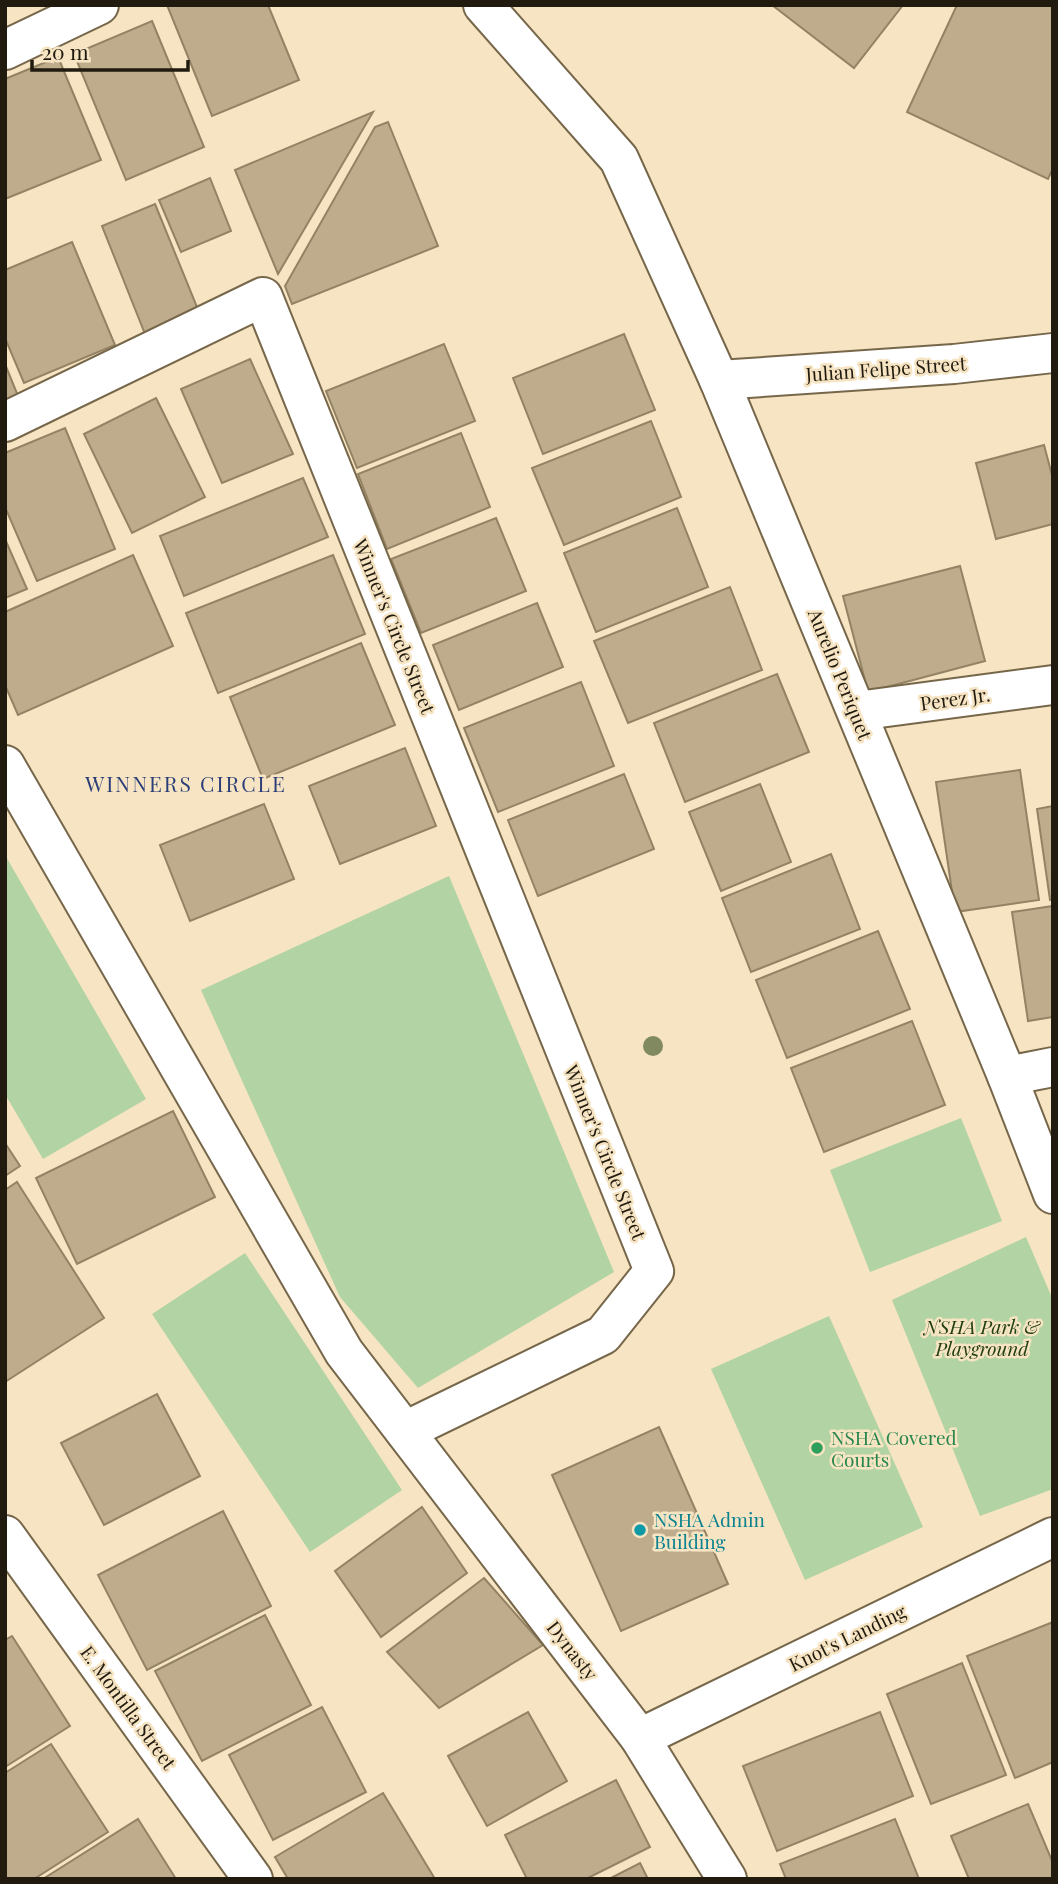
<svg xmlns="http://www.w3.org/2000/svg" width="1058" height="1884" font-family="'Playfair Display',serif">
	<rect width="100%" height="100%" fill="#f6e4c3"/>
	<g fill="#b2d3a3">
		<path d="M 5,855 L 146,1099 L 43,1159 L 5,1094 Z"/>
		<path d="M 449,876 L 614,1272 L 418,1388 L 340,1297 L 201,990 Z"/>
		<path d="M 961,1118 L 1002,1221 L 870,1272 L 830,1170 Z"/>
		<path d="M 1026,1237 L 1053,1300 L 1053,1489 L 980,1516 L 892,1300 Z"/>
		<path d="M 245,1253 L 402,1490 L 310,1552 L 152,1314 Z"/>
		<path d="M 829,1316 L 923,1527 L 805,1580 L 711,1369 Z"/>
	</g>
	<g fill="#beac8d" stroke="#938364" stroke-width="2">
		<path d="M 167,5 L 268,5 L 299,80 L 212,116 Z"/>
		<path d="M 772,5 L 903,5 L 854,68 Z"/>
		<path d="M 957,5 L 1053,5 L 1053,168 L 1048,179 L 907,112 Z"/>
		<path d="M 152,21 L 204,147 L 126,180 L 74,54 Z"/>
		<path d="M 58,57 L 101,160 L 5,199 L 5,79 Z"/>
		<path d="M 373,112 L 278,274 L 235,170 Z"/>
		<path d="M 388,122 L 438,246 L 292,304 L 285,286 L 375,127 Z"/>
		<path d="M 210,178 L 231,231 L 181,252 L 159,200 Z"/>
		<path d="M 155,204 L 199,312 L 145,334 L 102,226 Z"/>
		<path d="M 72,242 L 115,345 L 24,383 L 5,338 L 5,270 Z"/>
		<path d="M 624,334 L 655,410 L 543,454 L 513,378 Z"/>
		<path d="M 444,344 L 475,421 L 357,468 L 326,391 Z"/>
		<path d="M 250,359 L 293,454 L 222,483 L 181,389 Z"/>
		<path d="M 5,364 L 18,396 L 5,402 Z"/>
		<path d="M 156,398 L 205,497 L 132,533 L 84,434 Z"/>
		<path d="M 651,421 L 681,497 L 564,545 L 532,468 Z"/>
		<path d="M 65,428 L 115,549 L 37,581 L 5,507 L 5,453 Z"/>
		<path d="M 461,433 L 490,507 L 387,549 L 358,474 Z"/>
		<path d="M 1044,445 L 1053,479 L 1053,524 L 996,539 L 976,463 Z"/>
		<path d="M 303,478 L 328,537 L 184,596 L 160,536 Z"/>
		<path d="M 677,508 L 708,587 L 596,632 L 564,553 Z"/>
		<path d="M 496,518 L 526,591 L 421,633 L 391,559 Z"/>
		<path d="M 5,539 L 27,589 L 5,598 Z"/>
		<path d="M 133,555 L 173,646 L 18,715 L 5,685 L 5,612 Z"/>
		<path d="M 333,555 L 365,634 L 218,693 L 186,613 Z"/>
		<path d="M 960,566 L 985,661 L 868,692 L 843,596 Z"/>
		<path d="M 730,587 L 762,670 L 628,723 L 594,641 Z"/>
		<path d="M 537,603 L 563,667 L 459,710 L 433,645 Z"/>
		<path d="M 361,643 L 395,725 L 263,779 L 230,697 Z"/>
		<path d="M 777,674 L 809,752 L 685,802 L 654,723 Z"/>
		<path d="M 581,682 L 614,766 L 498,812 L 464,728 Z"/>
		<path d="M 405,748 L 436,826 L 340,864 L 309,786 Z"/>
		<path d="M 1020,770 L 1039,900 L 955,912 L 936,782 Z"/>
		<path d="M 624,774 L 654,849 L 538,896 L 508,820 Z"/>
		<path d="M 760,784 L 791,862 L 721,891 L 689,812 Z"/>
		<path d="M 264,804 L 294,879 L 190,921 L 160,845 Z"/>
		<path d="M 1053,806 L 1053,899 L 1050,900 L 1037,809 Z"/>
		<path d="M 831,854 L 860,929 L 751,972 L 722,898 Z"/>
		<path d="M 1053,906 L 1053,1017 L 1028,1021 L 1012,912 Z"/>
		<path d="M 878,931 L 910,1009 L 787,1058 L 756,980 Z"/>
		<path d="M 912,1021 L 945,1105 L 824,1152 L 791,1068 Z"/>
		<path d="M 173,1111 L 215,1197 L 77,1264 L 36,1178 Z"/>
		<path d="M 5,1143 L 20,1166 L 5,1176 Z"/>
		<path d="M 17,1182 L 104,1318 L 5,1382 L 5,1190 Z"/>
		<path d="M 157,1394 L 200,1476 L 104,1525 L 61,1443 Z"/>
		<path d="M 659,1427 L 728,1584 L 621,1631 L 552,1475 Z"/>
		<path d="M 422,1507 L 467,1573 L 381,1637 L 335,1571 Z"/>
		<path d="M 223,1511 L 271,1606 L 147,1670 L 98,1575 Z"/>
		<path d="M 484,1578 L 543,1645 L 439,1708 L 387,1652 Z"/>
		<path d="M 265,1615 L 311,1705 L 202,1761 L 155,1671 Z"/>
		<path d="M 1053,1622 L 1053,1762 L 1015,1778 L 967,1656 Z"/>
		<path d="M 12,1636 L 70,1726 L 5,1767 L 5,1640 Z"/>
		<path d="M 962,1663 L 1006,1775 L 931,1804 L 887,1694 Z"/>
		<path d="M 322,1707 L 366,1792 L 273,1840 L 229,1755 Z"/>
		<path d="M 528,1712 L 567,1781 L 487,1826 L 448,1756 Z"/>
		<path d="M 880,1712 L 913,1796 L 777,1851 L 743,1766 Z"/>
		<path d="M 51,1744 L 108,1832 L 34,1879 L 5,1879 L 5,1773 Z"/>
		<path d="M 616,1780 L 650,1847 L 586,1879 L 527,1879 L 505,1835 Z"/>
		<path d="M 383,1793 L 435,1879 L 288,1879 L 275,1857 Z"/>
		<path d="M 1028,1804 L 1053,1863 L 1053,1879 L 969,1879 L 951,1836 Z"/>
		<path d="M 138,1819 L 176,1879 L 43,1879 Z"/>
		<path d="M 895,1819 L 919,1879 L 786,1879 L 780,1864 Z"/>
		<path d="M 640,1863 L 648,1879 L 609,1879 Z"/>
	</g>
	<g fill="none" stroke-linecap="round" stroke-linejoin="round">
		<g stroke="#77674a" stroke-width="42">
			<g id="street">
				<path d="M 483,5 L 619,159 L 719,380 L 1007,1076 L 1053,1194"/>
				<path d="M 5,50 L 99,5"/>
				<path d="M 719,380 L 954,364 L 1053,353"/>
				<path d="M 5,422 L 263,297 L 654,1271 L 603,1335 L 405,1431"/>
				<path d="M 857,711 L 1053,685"/>
				<path d="M 5,765 L 344,1352 L 640,1738 L 727,1879"/>
				<path d="M 1007,1076 L 1053,1067"/>
				<path d="M 5,1535 L 253,1879"/>
				<path d="M 640,1738 L 1053,1537"/>
			</g>
		</g>
		<use href="#street" stroke="#fff" stroke-width="38"/>
	</g>
	<circle fill="#818961" cx="653" cy="1046" r="10"/>
	<circle fill="#2e9e5b" stroke="#f6e4c3" stroke-width="2.5" cx="817" cy="1448" r="7"/>
	<circle fill="#0f9aa8" stroke="#f6e4c3" stroke-width="2.5" cx="640" cy="1530" r="7"/>
	<g text-anchor="middle" dominant-baseline="central" stroke-width="5" stroke-linejoin="round" paint-order="stroke">
		<g font-size="19" fill="#211b0f" stroke="#f6e4c3">
			<text transform="translate(886 368) rotate(-4)">Julian Felipe Street</text>
			<text transform="translate(395 626) rotate(68)">Winner's Circle Street</text>
			<text transform="translate(841 674) rotate(68)">Aurelio Periquet</text>
			<text transform="translate(955 698) rotate(-8)">Perez Jr.</text>
			<text transform="translate(606 1152) rotate(68)">Winner's Circle Street</text>
			<text transform="translate(847 1637) rotate(-26)">Knot's Landing</text>
			<text transform="translate(573 1650) rotate(52)">Dynasty</text>
			<text transform="translate(129 1707) rotate(54)">E. Montilla Street</text>
		</g>
		<g font-size="19" font-style="italic" fill="#213f11" stroke="#f6e4c3">
			<text x="982" y="1326">NSHA Park &amp;<tspan x="982" dy="22">Playground</tspan></text>
		</g>
		<g font-size="19" fill="#27864d" stroke="#f6e4c3" text-anchor="start">
			<text x="831" y="1437">NSHA Covered<tspan x="831" dy="22">Courts</tspan></text>
		</g>
		<g font-size="19" fill="#0d838f" stroke="#f6e4c3" text-anchor="start">
			<text x="654" y="1519">NSHA Admin<tspan x="654" dy="22">Building</tspan></text>
		</g>
		<g font-size="21" letter-spacing="2" fill="#2c3e77" stroke="#f6e4c3">
			<text x="186" y="783">WINNERS CIRCLE</text>
		</g>
	</g>
	<rect width="1058" height="1884" fill="none" stroke="#211b0f" stroke-width="14"/>
	<path d="M32 60v10h156v-10" fill="none" stroke="#211b0f" stroke-width="3.5"/>
	<text x="42" y="60" font-size="21" fill="#211b0f" stroke="#f6e4c3" stroke-width="5" paint-order="stroke">20 m</text>
</svg>
